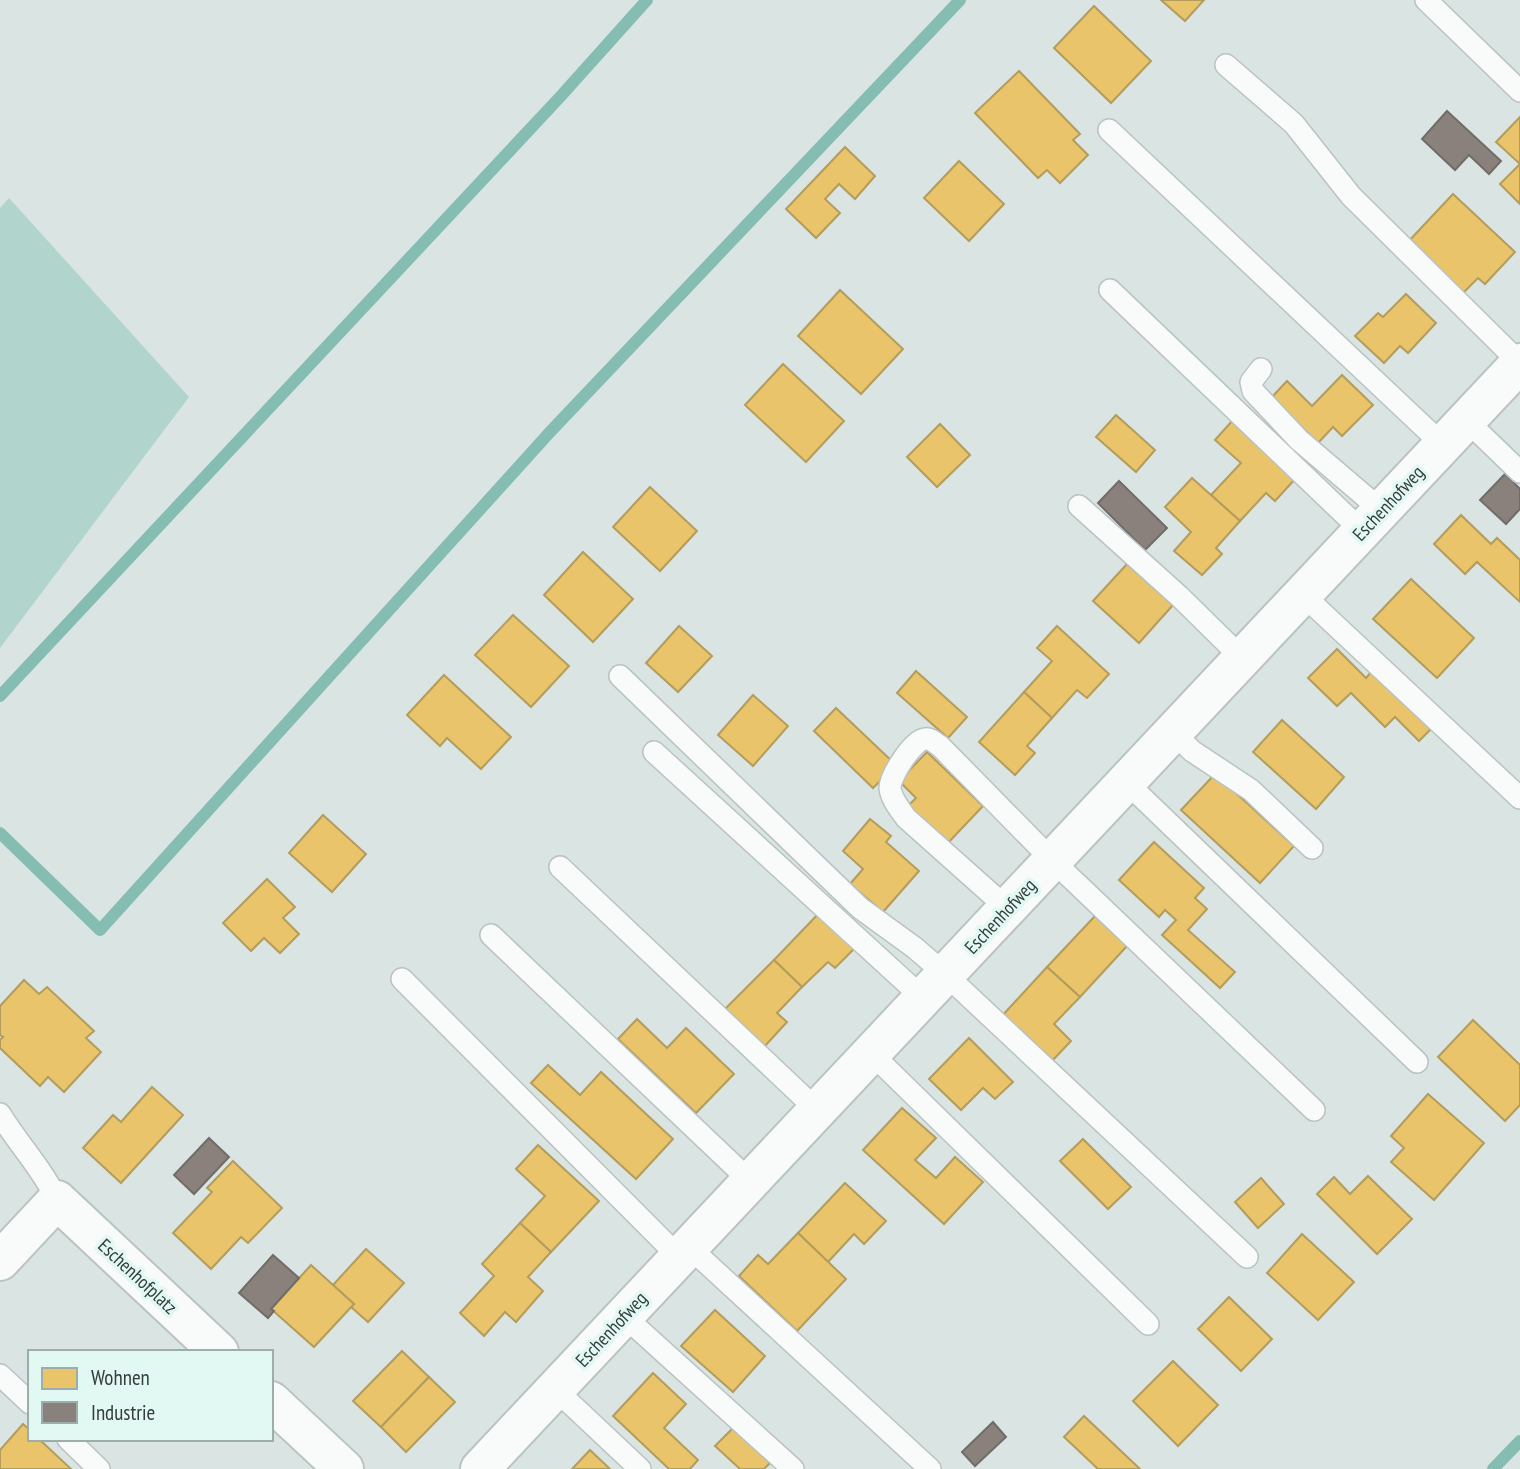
<svg xmlns="http://www.w3.org/2000/svg" width="1520" height="1469" font-family="'PT Sans Narrow',sans-serif">
	<rect width="100%" height="100%" fill="#dae5e3"/>
	<path fill="#b1d4cd" d="M 9,198 L 189,397 L 0,648 L 0,208 Z"/>
	<g fill="#e9c46a" stroke="#b39c5c" stroke-width="2">
		<path d="M 1161,0 L 1204,0 L 1185,21 Z"/>
		<path d="M 1094,6 L 1151,61 L 1111,103 L 1054,48 Z"/>
		<path d="M 1019,71 L 1080,134 L 1073,140 L 1088,155 L 1060,183 L 1047,170 L 1038,178 L 975,113 Z"/>
		<path d="M 1520,117 L 1520,204 L 1500,184 L 1520,164 L 1496,142 Z"/>
		<path d="M 845,147 L 875,176 L 855,199 L 839,184 L 825,199 L 840,213 L 816,238 L 786,209 Z"/>
		<path d="M 959,161 L 1004,204 L 969,241 L 924,198 Z"/>
		<path d="M 1453,194 L 1515,252 L 1485,284 L 1478,278 L 1463,293 L 1407,243 Z"/>
		<path d="M 840,290 L 903,349 L 861,394 L 798,336 Z"/>
		<path d="M 1406,294 L 1436,323 L 1408,353 L 1400,346 L 1384,363 L 1355,336 L 1378,313 L 1383,317 Z"/>
		<path d="M 783,364 L 844,421 L 806,462 L 745,405 Z"/>
		<path d="M 1342,375 L 1373,405 L 1342,436 L 1333,427 L 1318,443 L 1271,398 L 1287,381 L 1312,406 Z"/>
		<path d="M 1116,415 L 1155,450 L 1136,472 L 1096,437 Z"/>
		<path d="M 1233,420 L 1296,478 L 1275,501 L 1266,493 L 1240,521 L 1211,495 L 1241,463 L 1215,440 Z"/>
		<path d="M 940,424 L 970,455 L 937,487 L 907,457 Z"/>
		<path d="M 1192,478 L 1240,521 L 1216,548 L 1222,554 L 1202,575 L 1174,551 L 1191,532 L 1165,507 Z"/>
		<path d="M 650,487 L 697,531 L 660,571 L 613,527 Z"/>
		<path d="M 1461,515 L 1491,544 L 1497,538 L 1520,560 L 1520,602 L 1477,562 L 1465,574 L 1434,544 Z"/>
		<path d="M 583,552 L 633,599 L 593,642 L 544,595 Z"/>
		<path d="M 1127,564 L 1173,605 L 1139,643 L 1093,601 Z"/>
		<path d="M 1411,579 L 1474,638 L 1437,678 L 1373,619 Z"/>
		<path d="M 513,615 L 569,666 L 531,707 L 475,655 Z"/>
		<path d="M 679,626 L 712,656 L 678,692 L 646,663 Z"/>
		<path d="M 1057,626 L 1109,674 L 1087,698 L 1077,690 L 1052,718 L 1024,692 L 1052,661 L 1037,648 Z"/>
		<path d="M 1337,649 L 1366,678 L 1372,671 L 1431,729 L 1419,741 L 1395,717 L 1385,727 L 1351,693 L 1337,706 L 1308,678 Z"/>
		<path d="M 916,671 L 967,717 L 948,738 L 897,693 Z"/>
		<path d="M 444,675 L 511,737 L 481,769 L 447,738 L 440,746 L 407,715 Z"/>
		<path d="M 1024,692 L 1052,718 L 1027,746 L 1035,753 L 1015,775 L 979,742 Z"/>
		<path d="M 753,695 L 788,726 L 753,766 L 718,735 Z"/>
		<path d="M 836,708 L 896,765 L 873,788 L 814,731 Z"/>
		<path d="M 1282,720 L 1344,777 L 1316,809 L 1253,752 Z"/>
		<path d="M 927,752 L 983,806 L 946,845 L 907,807 L 916,798 L 899,781 Z"/>
		<path d="M 1215,774 L 1294,846 L 1260,883 L 1181,810 Z"/>
		<path d="M 323,815 L 366,854 L 332,892 L 289,853 Z"/>
		<path d="M 870,819 L 891,836 L 886,842 L 919,871 L 883,912 L 850,884 L 863,869 L 843,851 Z"/>
		<path d="M 1154,842 L 1204,888 L 1195,898 L 1207,909 L 1188,930 L 1235,972 L 1220,988 L 1162,935 L 1176,920 L 1165,910 L 1159,917 L 1119,880 Z"/>
		<path d="M 267,879 L 295,907 L 283,918 L 299,934 L 280,953 L 264,938 L 251,951 L 223,923 Z"/>
		<path d="M 821,911 L 857,946 L 835,968 L 828,962 L 802,987 L 774,960 Z"/>
		<path d="M 1095,916 L 1127,946 L 1080,997 L 1047,967 Z"/>
		<path d="M 774,960 L 802,987 L 777,1013 L 787,1022 L 764,1047 L 725,1009 Z"/>
		<path d="M 1047,967 L 1080,997 L 1054,1024 L 1071,1041 L 1051,1062 L 1001,1017 Z"/>
		<path d="M 24,980 L 39,994 L 47,987 L 94,1031 L 86,1038 L 101,1052 L 64,1092 L 48,1077 L 40,1086 L 0,1048 L 0,1040 L 3,1037 L 0,1035 L 0,1006 Z"/>
		<path d="M 637,1019 L 667,1048 L 686,1028 L 734,1074 L 696,1113 L 618,1039 Z"/>
		<path d="M 1473,1020 L 1520,1065 L 1520,1105 L 1505,1121 L 1438,1057 Z"/>
		<path d="M 969,1038 L 1013,1082 L 995,1099 L 983,1088 L 961,1110 L 929,1079 Z"/>
		<path d="M 548,1065 L 580,1095 L 601,1072 L 673,1139 L 636,1179 L 531,1083 Z"/>
		<path d="M 152,1087 L 183,1115 L 121,1183 L 83,1148 L 113,1115 L 121,1122 Z"/>
		<path d="M 1428,1094 L 1484,1143 L 1434,1200 L 1391,1162 L 1404,1148 L 1391,1136 Z"/>
		<path d="M 902,1108 L 936,1138 L 915,1160 L 936,1178 L 955,1157 L 983,1182 L 944,1224 L 863,1150 Z"/>
		<path d="M 1083,1139 L 1131,1187 L 1108,1209 L 1060,1161 Z"/>
		<path d="M 538,1145 L 599,1201 L 551,1252 L 520,1223 L 545,1196 L 516,1169 Z"/>
		<path d="M 233,1161 L 282,1208 L 248,1243 L 241,1237 L 211,1269 L 173,1233 L 212,1192 L 207,1188 Z"/>
		<path d="M 1368,1176 L 1412,1219 L 1377,1254 L 1317,1194 L 1334,1177 L 1350,1194 Z"/>
		<path d="M 1261,1178 L 1284,1204 L 1258,1228 L 1235,1202 Z"/>
		<path d="M 845,1183 L 886,1221 L 864,1244 L 854,1234 L 828,1262 L 798,1233 Z"/>
		<path d="M 520,1223 L 551,1252 L 528,1277 L 543,1291 L 516,1322 L 505,1312 L 484,1336 L 460,1313 L 494,1276 L 482,1264 Z"/>
		<path d="M 798,1233 L 846,1279 L 797,1331 L 739,1276 L 758,1255 L 768,1264 Z"/>
		<path d="M 1302,1234 L 1354,1282 L 1318,1320 L 1267,1273 Z"/>
		<path d="M 366,1249 L 404,1283 L 368,1322 L 351,1307 L 354,1304 L 333,1285 Z"/>
		<path d="M 311,1265 L 354,1304 L 314,1347 L 271,1309 Z"/>
		<path d="M 1229,1297 L 1272,1339 L 1241,1371 L 1198,1329 Z"/>
		<path d="M 715,1310 L 765,1356 L 733,1392 L 681,1346 Z"/>
		<path d="M 402,1351 L 429,1377 L 381,1427 L 353,1401 Z"/>
		<path d="M 1173,1361 L 1218,1405 L 1178,1446 L 1133,1401 Z"/>
		<path d="M 653,1373 L 686,1404 L 664,1428 L 698,1460 L 690,1469 L 669,1469 L 613,1416 Z"/>
		<path d="M 429,1377 L 455,1402 L 406,1452 L 381,1427 Z"/>
		<path d="M 1084,1416 L 1140,1469 L 1098,1469 L 1064,1437 Z"/>
		<path d="M 23,1424 L 30,1430 L 30,1439 L 39,1439 L 71,1469 L 0,1469 L 0,1450 Z"/>
		<path d="M 733,1428 L 770,1463 L 764,1469 L 740,1469 L 715,1446 Z"/>
		<path d="M 590,1450 L 610,1469 L 572,1469 Z"/>
	</g>
	<g fill="#8a817c" stroke="#706d69" stroke-width="2">
		<path d="M 1447,111 L 1501,161 L 1489,174 L 1469,155 L 1455,170 L 1422,139 Z"/>
		<path d="M 1505,474 L 1520,489 L 1520,509 L 1506,524 L 1480,500 Z"/>
		<path d="M 1119,481 L 1167,528 L 1145,550 L 1098,503 Z"/>
		<path d="M 209,1138 L 229,1157 L 194,1194 L 174,1175 Z"/>
		<path d="M 273,1255 L 299,1278 L 271,1309 L 274,1311 L 268,1318 L 239,1293 Z"/>
		<path d="M 993,1422 L 1006,1437 L 975,1466 L 962,1452 Z"/>
	</g>
	<g fill="none" stroke-linecap="round" stroke-linejoin="round">
		<g stroke="#85bdb3" stroke-width="12">
			<path d="M 0,696 L 560,97 L 647,0"/>
			<path d="M 0,833 L 100,930 L 550,432 L 960,0"/>
			<path d="M 1493,1469 L 1520,1441"/>
		</g>
		<g stroke="#bac3c1" stroke-width="24">
			<g id="lane">
				<path d="M 1426,0 L 1520,91"/>
				<path d="M 1226,65 L 1294,124 L 1351,196 L 1520,363"/>
				<path d="M 1109,130 L 1443,445"/>
				<path d="M 1110,290 L 1362,531"/>
				<path d="M 1261,369 L 1251,382 L 1253,391 L 1299,440 L 1381,510"/>
				<path d="M 1466,420 L 1520,472"/>
				<path d="M 1079,506 L 1180,597 L 1242,658"/>
				<path d="M 1302,594 L 1520,798"/>
				<path d="M 620,676 L 860,908 L 915,948 L 945,974 L 1247,1257"/>
				<path d="M 1173,732 L 1192,751 L 1251,790 L 1312,848"/>
				<path d="M 654,752 L 923,998"/>
				<path d="M 1126,782 L 1417,1062"/>
				<path d="M 560,867 L 817,1110"/>
				<path d="M 1007,908 L 906,818 C 900,809 891,799 890,788 C 890,776 913,740 925,739 C 931,738 935,743 940,746 L 1052,860 L 1314,1110"/>
				<path d="M 491,935 L 750,1181"/>
				<path d="M 402,979 L 679,1257"/>
				<path d="M 871,1053 L 1148,1324"/>
				<path d="M 0,1114 C 18,1144 42,1168 57,1200"/>
				<path d="M 689,1247 L 930,1469"/>
				<path d="M 624,1316 L 793,1469"/>
				<path d="M 0,1375 L 30,1403"/>
				<path d="M 555,1389 L 640,1469"/>
				<path d="M 68,1439 L 99,1469"/>
			</g>
		</g>
		<g stroke="#bac3c1" stroke-width="42">
			<g id="street">
				<path d="M 0,1261 L 57,1200 L 219,1352"/>
				<path d="M 271,1401 L 344,1469"/>
				<path d="M 480,1469 L 1520,363"/>
			</g>
		</g>
		<use href="#lane" stroke="#f9fbfb" stroke-width="21"/>
		<use href="#street" stroke="#f9fbfb" stroke-width="38"/>
	</g>
	<g text-anchor="middle" dominant-baseline="central" stroke-width="7" stroke-linejoin="round" paint-order="stroke">
		<g font-size="19" fill="#353d3c" stroke="#e2f8f3">
			<text transform="translate(1388 503) rotate(-47)">Eschenhofweg</text>
			<text transform="translate(1000 916) rotate(-47)">Eschenhofweg</text>
			<text transform="translate(138 1276) rotate(43)">Eschenhofplatz</text>
			<text transform="translate(611 1329) rotate(-47)">Eschenhofweg</text>
		</g>
	</g>
	<rect x="28" y="1350" width="245" height="91" fill="#e2f8f3" stroke="#9dadaa" stroke-width="2"/>
	<rect x="42" y="1368" width="35" height="21" fill="#e9c46a" stroke="#9dadaa" stroke-width="2"/>
	<text x="91" y="1385" font-size="21" fill="#353d3c">Wohnen</text>
	<rect x="42" y="1402" width="35" height="21" fill="#8a817c" stroke="#9dadaa" stroke-width="2"/>
	<text x="91" y="1420" font-size="21" fill="#353d3c">Industrie</text>
</svg>
